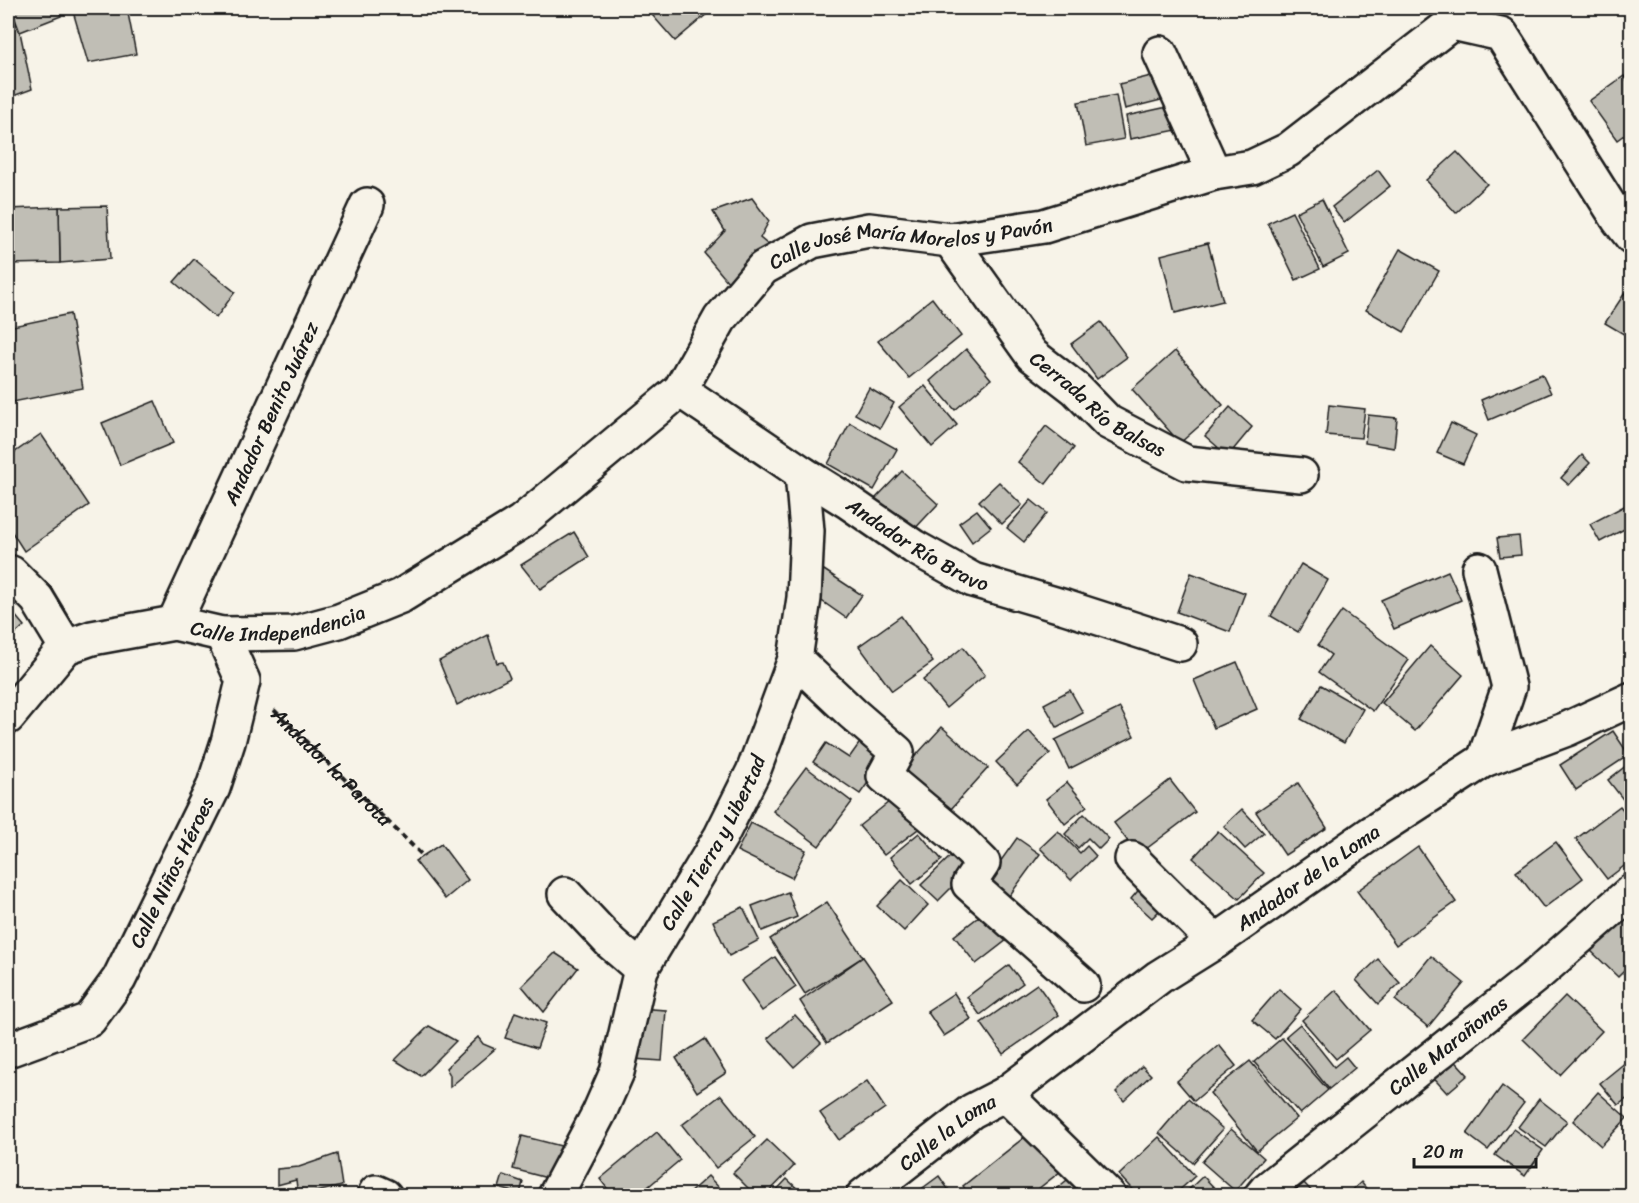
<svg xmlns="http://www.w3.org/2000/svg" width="1639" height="1203" font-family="Sriracha,sans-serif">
	<rect width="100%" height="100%" fill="#f7f3e8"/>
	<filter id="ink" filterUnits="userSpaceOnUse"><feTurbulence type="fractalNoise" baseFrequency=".0167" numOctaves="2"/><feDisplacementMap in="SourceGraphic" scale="12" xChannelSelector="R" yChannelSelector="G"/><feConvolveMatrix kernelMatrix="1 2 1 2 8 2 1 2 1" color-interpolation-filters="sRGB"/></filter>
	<g filter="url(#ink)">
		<g fill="#c0beb5" stroke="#1c1c1c" stroke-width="1.5">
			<path d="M 8,8 L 20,32 L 32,89 L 8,98 Z"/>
			<path d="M 11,8 L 58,8 L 61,16 L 20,32 Z"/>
			<path d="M 72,8 L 127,8 L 136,54 L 88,63 Z"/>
			<path d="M 646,8 L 714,8 L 675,41 Z"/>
			<path d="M 1163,73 L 1169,98 L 1125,109 L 1119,84 Z"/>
			<path d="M 1624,76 L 1632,87 L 1632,129 L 1617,140 L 1589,101 Z"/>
			<path d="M 1116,95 L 1124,139 L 1086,146 L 1078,102 Z"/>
			<path d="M 1172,106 L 1177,130 L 1130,139 L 1126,116 Z"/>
			<path d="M 1457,152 L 1487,184 L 1456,213 L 1426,180 Z"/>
			<path d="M 1378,170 L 1390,186 L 1344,223 L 1332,207 Z"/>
			<path d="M 752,198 L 769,221 L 760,238 L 778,253 L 733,288 L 704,253 L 725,231 L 713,212 Z"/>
			<path d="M 1322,199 L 1349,254 L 1323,267 L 1296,212 Z"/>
			<path d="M 107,206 L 110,259 L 60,263 L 59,207 Z"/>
			<path d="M 59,207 L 60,263 L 8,264 L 8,209 Z"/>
			<path d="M 1292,212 L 1320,269 L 1296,280 L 1268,223 Z"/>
			<path d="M 1208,243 L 1223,301 L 1175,313 L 1161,255 Z"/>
			<path d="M 1400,249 L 1439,271 L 1404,332 L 1366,310 Z"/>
			<path d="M 194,259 L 235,292 L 216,318 L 174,282 Z"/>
			<path d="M 1632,282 L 1632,339 L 1605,323 Z"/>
			<path d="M 932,298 L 961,336 L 909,378 L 878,341 Z"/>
			<path d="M 70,314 L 83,388 L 13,402 L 8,395 L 8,327 Z"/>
			<path d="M 1101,322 L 1127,357 L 1097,379 L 1071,344 Z"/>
			<path d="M 966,349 L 991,379 L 955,410 L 930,381 Z"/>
			<path d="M 1175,351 L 1223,405 L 1180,443 L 1132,389 Z"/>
			<path d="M 1542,374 L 1551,393 L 1489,420 L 1481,400 Z"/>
			<path d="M 925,386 L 957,425 L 932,447 L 899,407 Z"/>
			<path d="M 869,388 L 894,403 L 880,428 L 855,414 Z"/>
			<path d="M 155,401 L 173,443 L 120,465 L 102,423 Z"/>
			<path d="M 1329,405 L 1365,409 L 1361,438 L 1326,435 Z"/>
			<path d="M 1230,407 L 1252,427 L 1228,456 L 1205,436 Z"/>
			<path d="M 1368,415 L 1397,418 L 1394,448 L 1365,443 Z"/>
			<path d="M 850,423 L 897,449 L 874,490 L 828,464 Z"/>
			<path d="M 1451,423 L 1476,435 L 1463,464 L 1437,453 Z"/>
			<path d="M 1046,426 L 1074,448 L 1046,484 L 1018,462 Z"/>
			<path d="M 41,434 L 89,505 L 24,551 L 8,526 L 8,457 Z"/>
			<path d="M 1582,455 L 1590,463 L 1569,485 L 1561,478 Z"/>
			<path d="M 902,471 L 938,504 L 910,534 L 874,500 Z"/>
			<path d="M 999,482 L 1022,505 L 1002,524 L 979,501 Z"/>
			<path d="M 1031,500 L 1047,513 L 1024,542 L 1007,528 Z"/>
			<path d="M 1630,503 L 1632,525 L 1600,542 L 1590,524 Z"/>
			<path d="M 977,510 L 991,527 L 972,542 L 959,523 Z"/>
			<path d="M 574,532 L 589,557 L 540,589 L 521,565 Z"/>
			<path d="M 1519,536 L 1521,555 L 1500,557 L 1497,538 Z"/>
			<path d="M 1301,564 L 1328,580 L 1298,632 L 1271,616 Z"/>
			<path d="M 824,570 L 862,595 L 846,618 L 809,592 Z"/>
			<path d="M 1448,571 L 1461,600 L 1394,629 L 1381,600 Z"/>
			<path d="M 1191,573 L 1245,593 L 1230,632 L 1177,612 Z"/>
			<path d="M 8,607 L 24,626 L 8,640 Z"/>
			<path d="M 1342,611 L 1409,660 L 1373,711 L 1319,672 L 1331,655 L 1318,645 Z"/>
			<path d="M 901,616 L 933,662 L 892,691 L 859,646 Z"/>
			<path d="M 488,635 L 497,663 L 503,662 L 510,678 L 457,705 L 439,661 Z"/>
			<path d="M 1430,646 L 1463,675 L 1415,731 L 1382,703 Z"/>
			<path d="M 963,647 L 985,675 L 946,708 L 923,680 Z"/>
			<path d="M 1237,662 L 1257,709 L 1214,728 L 1194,680 Z"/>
			<path d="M 1321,685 L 1363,709 L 1344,743 L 1301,719 Z"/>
			<path d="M 1070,690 L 1083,713 L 1057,727 L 1044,704 Z"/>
			<path d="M 1120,708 L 1134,736 L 1069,769 L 1055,740 Z"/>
			<path d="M 942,727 L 988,768 L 942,819 L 896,777 Z"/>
			<path d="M 1029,731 L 1050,754 L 1017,784 L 996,762 Z"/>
			<path d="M 1613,731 L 1629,755 L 1576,790 L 1560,765 Z"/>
			<path d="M 861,741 L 886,757 L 860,794 L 813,762 L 826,743 L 849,758 Z"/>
			<path d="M 1632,761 L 1632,811 L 1608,780 Z"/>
			<path d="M 806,767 L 852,802 L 819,846 L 773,811 Z"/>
			<path d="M 1170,780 L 1195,812 L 1138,855 L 1114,823 Z"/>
			<path d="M 1067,782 L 1087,806 L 1065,824 L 1046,799 Z"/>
			<path d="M 1298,783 L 1327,828 L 1285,855 L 1256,812 Z"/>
			<path d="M 894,798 L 918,829 L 884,855 L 859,826 Z"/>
			<path d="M 1620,806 L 1632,821 L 1632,860 L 1607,879 L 1576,839 Z"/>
			<path d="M 1242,809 L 1264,833 L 1245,849 L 1224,826 Z"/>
			<path d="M 1084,814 L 1109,839 L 1099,849 L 1088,838 L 1078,848 L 1065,834 Z"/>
			<path d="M 751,823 L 806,850 L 792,878 L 737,851 Z"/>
			<path d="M 1058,831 L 1080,853 L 1087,846 L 1096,856 L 1071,880 L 1040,848 Z"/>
			<path d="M 1218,831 L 1264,873 L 1239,899 L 1193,858 Z"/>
			<path d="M 919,833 L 942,860 L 912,884 L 890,857 Z"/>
			<path d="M 1017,838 L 1040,854 L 1007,899 L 985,883 Z"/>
			<path d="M 1556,842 L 1583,878 L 1544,908 L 1516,872 Z"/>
			<path d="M 441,844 L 468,880 L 445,899 L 415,861 Z"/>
			<path d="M 1418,847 L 1456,902 L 1396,945 L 1357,891 Z"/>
			<path d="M 954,853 L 970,869 L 938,901 L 921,885 Z"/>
			<path d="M 902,880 L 928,905 L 904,931 L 877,906 Z"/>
			<path d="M 1142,886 L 1164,906 L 1152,918 L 1131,899 Z"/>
			<path d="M 788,892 L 797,917 L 762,931 L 752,906 Z"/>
			<path d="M 827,902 L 863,957 L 805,994 L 770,939 Z"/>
			<path d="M 743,907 L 759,940 L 729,956 L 713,921 Z"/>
			<path d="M 990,908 L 1012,936 L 976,964 L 954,936 Z"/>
			<path d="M 1623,916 L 1632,925 L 1632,963 L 1618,977 L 1590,950 Z"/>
			<path d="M 555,953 L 578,968 L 544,1012 L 522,986 Z"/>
			<path d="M 1431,956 L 1464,983 L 1428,1027 L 1395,1000 Z"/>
			<path d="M 775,957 L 796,987 L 762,1011 L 741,981 Z"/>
			<path d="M 863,957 L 893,1000 L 827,1043 L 800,1001 Z"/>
			<path d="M 1378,959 L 1400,983 L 1378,1004 L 1356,980 Z"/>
			<path d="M 1009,965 L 1023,983 L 980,1015 L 967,997 Z"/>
			<path d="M 1037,984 L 1059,1015 L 1003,1054 L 981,1023 Z"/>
			<path d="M 1279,989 L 1301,1009 L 1275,1039 L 1252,1020 Z"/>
			<path d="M 1336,990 L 1370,1030 L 1336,1059 L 1302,1020 Z"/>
			<path d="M 954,993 L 971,1019 L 944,1036 L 927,1011 Z"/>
			<path d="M 1565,996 L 1602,1031 L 1560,1075 L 1523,1039 Z"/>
			<path d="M 637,1008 L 666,1010 L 662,1061 L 633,1059 Z"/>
			<path d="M 515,1012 L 546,1023 L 537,1048 L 505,1038 Z"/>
			<path d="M 795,1015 L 821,1043 L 794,1067 L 768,1038 Z"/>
			<path d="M 1300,1024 L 1334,1067 L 1346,1057 L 1355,1068 L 1329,1089 L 1286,1036 Z"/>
			<path d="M 429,1026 L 456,1041 L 421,1076 L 395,1060 Z"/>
			<path d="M 478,1037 L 483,1044 L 495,1049 L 450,1087 L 450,1075 L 446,1068 Z"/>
			<path d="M 1282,1038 L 1328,1090 L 1300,1114 L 1254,1062 Z"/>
			<path d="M 705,1039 L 726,1073 L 697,1092 L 676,1058 Z"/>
			<path d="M 1219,1045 L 1236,1066 L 1194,1101 L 1177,1081 Z"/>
			<path d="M 1448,1053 L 1468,1075 L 1447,1093 L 1428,1072 Z"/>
			<path d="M 1632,1057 L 1632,1095 L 1618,1105 L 1600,1083 Z"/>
			<path d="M 1250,1061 L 1297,1118 L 1257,1151 L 1210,1093 Z"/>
			<path d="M 1142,1066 L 1151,1075 L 1124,1101 L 1116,1092 Z"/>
			<path d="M 867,1081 L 885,1108 L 839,1140 L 820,1113 Z"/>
			<path d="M 1502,1086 L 1524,1103 L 1488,1150 L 1467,1134 Z"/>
			<path d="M 1598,1092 L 1627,1118 L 1601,1146 L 1573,1121 Z"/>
			<path d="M 721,1095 L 755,1137 L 716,1168 L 682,1125 Z"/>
			<path d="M 1188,1099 L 1223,1129 L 1193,1163 L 1159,1133 Z"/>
			<path d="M 1539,1099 L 1567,1121 L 1546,1147 L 1518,1127 Z"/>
			<path d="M 1231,1129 L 1264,1158 L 1235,1191 L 1202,1162 Z"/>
			<path d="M 1513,1129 L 1543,1150 L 1525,1176 L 1495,1155 Z"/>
			<path d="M 657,1132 L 680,1160 L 637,1196 L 613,1196 L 600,1179 Z"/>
			<path d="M 1031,1132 L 1061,1171 L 1029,1196 L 970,1196 L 963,1186 Z"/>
			<path d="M 522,1136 L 565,1147 L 555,1180 L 513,1169 Z"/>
			<path d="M 1159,1137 L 1195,1176 L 1173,1196 L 1138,1196 L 1119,1175 Z"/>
			<path d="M 767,1140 L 794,1166 L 765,1196 L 756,1196 L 733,1173 Z"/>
			<path d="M 337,1154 L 342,1186 L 298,1196 L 296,1180 L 277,1185 L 277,1169 L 299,1167 Z"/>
			<path d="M 1081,1169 L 1102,1196 L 1047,1196 Z"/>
			<path d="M 503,1175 L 523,1182 L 520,1194 L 499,1188 Z"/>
			<path d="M 708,1176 L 725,1194 L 688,1196 L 687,1195 Z"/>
			<path d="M 939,1176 L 953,1196 L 912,1196 Z"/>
			<path d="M 1203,1176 L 1222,1196 L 1182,1196 Z"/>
			<path d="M 787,1179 L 802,1193 L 799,1196 L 771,1196 Z"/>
			<path d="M 1361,1182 L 1372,1196 L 1346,1196 Z"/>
			<path d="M 1304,1183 L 1316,1196 L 1290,1196 Z"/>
		</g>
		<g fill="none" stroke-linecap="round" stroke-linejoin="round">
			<g stroke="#1c1c1c" stroke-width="38">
				<g id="street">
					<path d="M 1160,53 L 1214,173"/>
					<path id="s2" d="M 950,240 L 1032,355 L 1076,389 L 1108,422 L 1187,463 L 1301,475"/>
					<path id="s3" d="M 680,390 L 802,473 L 847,501 L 914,547 L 973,580 L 1065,607 L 1180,644"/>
					<path d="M 1479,569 L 1509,687 L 1484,760"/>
					<path d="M 8,572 L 11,573 L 37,599 L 66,647"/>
					<path id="s4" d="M 174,623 L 367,205"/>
					<path d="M 795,659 L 852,713 L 897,752 L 884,776 L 958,838 L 983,863 L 969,884 L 1083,985"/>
					<path id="s5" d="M 8,717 L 66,647 L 92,638 L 174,623 L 222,634 L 294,633 L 339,621 L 401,596 L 521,522 L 680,390 L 720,319 L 763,268 L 812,241 L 869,230 L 950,240 L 1044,226 L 1214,173 L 1252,167 L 1288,150 L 1452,23 L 1501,34 L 1618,219 L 1632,237"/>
					<path d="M 1132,859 L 1215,942"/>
					<path d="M 565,894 L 611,943 L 641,969"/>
					<path id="s6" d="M 8,1050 L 89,1020 L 119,979 L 213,788 L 228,742 L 243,681 L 222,634"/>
					<path d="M 1005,1094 L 1109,1196"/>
					<path d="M 376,1192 L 385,1196"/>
					<path id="s7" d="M 555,1196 L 599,1113 L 617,1072 L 641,969 L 721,836 L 753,772 L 795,659 L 804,598 L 807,531 L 802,473"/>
					<path id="s8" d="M 863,1196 L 972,1111 L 1005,1094 L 1159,977 L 1215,942 L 1370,834 L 1484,760 L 1567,729 L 1632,699"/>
					<path id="s9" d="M 1261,1196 L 1266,1190 L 1539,973 L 1632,891"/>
				</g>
			</g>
			<path stroke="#1c1c1c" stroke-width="4" stroke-dasharray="6 4.5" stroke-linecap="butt" id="s1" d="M 274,710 L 421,854"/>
			<use href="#street" stroke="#f7f3e8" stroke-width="33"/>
		</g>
	</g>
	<g text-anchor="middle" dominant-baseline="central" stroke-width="4.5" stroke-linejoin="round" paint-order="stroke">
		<g font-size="20" fill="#1c1c1c" stroke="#f7f3e8">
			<text stroke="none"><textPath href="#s5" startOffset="1086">Calle José María Morelos y Pavón</textPath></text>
			<text stroke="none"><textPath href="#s2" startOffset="224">Cerrada Río Balsas</textPath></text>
			<text stroke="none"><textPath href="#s4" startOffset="231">Andador Benito Juárez</textPath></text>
			<text stroke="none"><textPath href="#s3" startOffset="284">Andador Río Bravo</textPath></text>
			<text stroke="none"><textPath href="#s5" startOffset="308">Calle Independencia</textPath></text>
			<text stroke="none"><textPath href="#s1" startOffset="81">Andador la Parota</textPath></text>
			<text stroke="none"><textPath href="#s7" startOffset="390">Calle Tierra y Libertad</textPath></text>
			<text stroke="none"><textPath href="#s6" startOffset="256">Calle Niños Héroes</textPath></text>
			<text stroke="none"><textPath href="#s8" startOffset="548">Andador de la Loma</textPath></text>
			<text stroke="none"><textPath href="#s9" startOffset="240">Calle Marañonas</textPath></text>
			<text stroke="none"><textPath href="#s8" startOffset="106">Calle la Loma</textPath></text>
		</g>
	</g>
	<rect width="1639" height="1203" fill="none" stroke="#f7f3e8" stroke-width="30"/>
	<rect x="15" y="15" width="1609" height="1173" fill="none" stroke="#1c1c1c" stroke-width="2" filter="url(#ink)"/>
	<path d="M1414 1158v9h122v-9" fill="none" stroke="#1c1c1c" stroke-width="3"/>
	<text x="1423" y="1158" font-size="18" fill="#1c1c1c" stroke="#f7f3e8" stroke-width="4.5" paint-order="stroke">20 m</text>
</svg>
